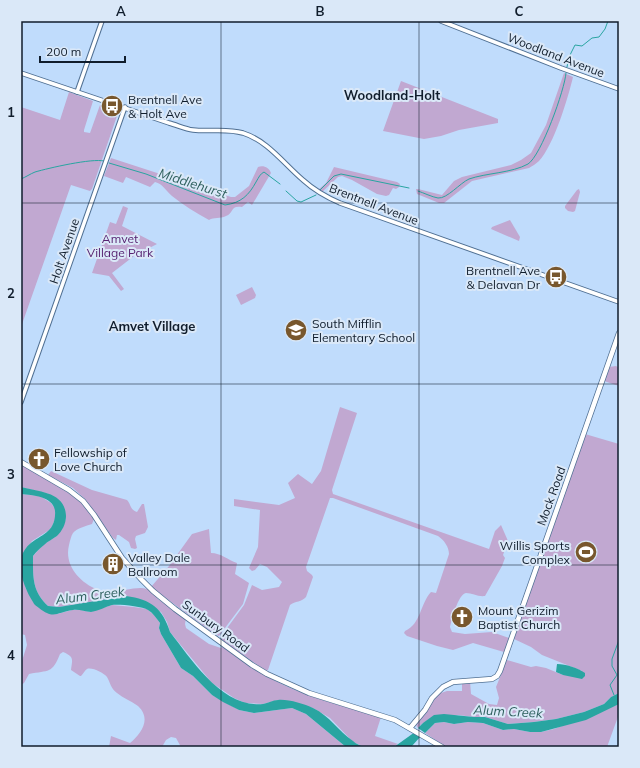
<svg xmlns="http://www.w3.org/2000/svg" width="640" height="768" font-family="Mulish,sans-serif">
	<rect width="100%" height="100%" fill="#c0dcfc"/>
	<g fill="#c1a8d1">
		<path d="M 564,73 L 573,77 C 568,98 554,145 539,161 C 536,164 532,166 529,168 L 472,181 L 444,203 L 439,203 L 417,194 L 416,189 L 418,189 L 442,195 L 454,181 L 462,177 L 511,165 L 521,160 L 531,153 L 546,125 Z"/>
		<path d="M 401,81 L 498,119 L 498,123 L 459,130 L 441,136 L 424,139 L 383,131 Z"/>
		<path d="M 69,92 L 93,101 L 84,130 L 84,132 L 90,133 L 100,105 L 116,110 L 118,113 L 92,189 L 90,191 L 71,185 L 21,327 L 21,107 L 60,120 Z"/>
		<path d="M 111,158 L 231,197 L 235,197 L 249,186 L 258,167 C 263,165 269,167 271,173 L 252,205 L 248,202 L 242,207 C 230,205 234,213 226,216 C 220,219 214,217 209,220 C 196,213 183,205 172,196 C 166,191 163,184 155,182 L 150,187 L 126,177 L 123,183 L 104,176 Z"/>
		<path d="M 334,167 L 397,182 L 400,184 L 399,187 L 396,189 L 393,188 L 389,195 L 386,196 L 377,194 L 352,180 L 342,176 L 338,177 L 322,192 L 318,190 L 326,183 Z"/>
		<path d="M 579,189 L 580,192 L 575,211 L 573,212 L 568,211 L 565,208 L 565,206 L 577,190 Z"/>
		<path d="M 123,206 L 128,208 L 122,226 L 157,244 L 134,256 L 112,273 L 124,289 L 121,291 L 109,276 L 92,273 L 110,222 L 116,224 Z"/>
		<path d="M 510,220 L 520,237 L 519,241 L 491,229 L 492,227 Z"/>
		<path d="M 252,287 L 256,295 L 255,298 L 241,305 L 236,295 Z"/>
		<path d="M 616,366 L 619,368 L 619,386 L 604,381 L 609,367 Z"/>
		<path d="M 340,407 L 357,413 L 332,490 L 333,494 L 489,549 L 495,531 L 501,525 L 508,541 L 503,555 L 505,558 L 502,566 L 485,596 C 478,597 472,593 466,593 C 458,594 452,620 450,627 L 452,632 L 465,634 L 492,632 L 509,638 L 504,652 L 473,643 L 453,650 L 437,646 L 407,636 L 404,633 L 405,631 C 421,624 420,604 431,592 L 436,593 L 449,554 C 449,547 444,540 438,536 L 333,498 L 330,498 L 306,567 L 307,571 L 312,575 L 313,577 L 306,597 C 302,602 295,601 290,605 L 268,670 L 266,671 L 221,640 L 222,635 L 244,605 L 252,585 L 262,590 L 279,587 L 282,582 L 267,567 L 260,564 L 255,570 L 252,571 L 249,568 L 258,547 L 260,510 L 234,506 L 234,499 L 279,505 L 295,498 L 288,483 L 298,474 L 312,484 L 321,471 Z"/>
		<path d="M 585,434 L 619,444 L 619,693 L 611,697 L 604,704 L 584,712 L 556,719 L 534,722 L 508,724 L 485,717 L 474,717 L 458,715 L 423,723 L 418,728 L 416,725 L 438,694 L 447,691 L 462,691 L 462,682 L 470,681 L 471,694 L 489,704 L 497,705 L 499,698 L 496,687 L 507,660 L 531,667 L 536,666 L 546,668 L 563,675 L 582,671 L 542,655 L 531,647 L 514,639 Z"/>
		<path d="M 21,464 L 71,494 L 81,502 L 94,519 L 92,524 C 86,526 77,528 73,533 C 71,536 70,541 69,545 C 64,565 79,582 98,590 C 113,596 135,585 147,589 C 151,590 155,595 158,599 C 167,606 177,612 186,618 L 185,624 L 186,628 L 209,644 L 221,648 L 223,645 C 235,654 247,665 260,672 C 296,695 340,705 381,717 L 375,736 L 398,744 L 392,747 L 364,747 L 353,742 L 330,718 L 313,708 L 278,700 L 263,704 L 245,703 L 234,698 L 212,683 L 170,632 L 167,622 L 161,612 L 126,596 L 59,607 L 48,606 C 32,591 33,577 33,556 L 44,544 L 57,536 L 66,519 L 49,494 L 21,487 Z"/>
		<path d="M 51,471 L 92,490 L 127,500 C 131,504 130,510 137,512 L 142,504 L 144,504 L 148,527 L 145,533 L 136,536 L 135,539 L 137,548 L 135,549 L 131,548 L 129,542 L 119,535 L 117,535 L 116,540 L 113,538 L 85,499 L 73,488 L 48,475 Z"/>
		<path d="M 21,494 L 40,496 L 51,503 L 56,510 L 55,519 L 51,529 L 32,541 L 21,558 Z"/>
		<path d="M 209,529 L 211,553 C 221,553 228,560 237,563 L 235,574 L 249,583 L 243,604 L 219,636 L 216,635 L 151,587 L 169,566 L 192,534 Z"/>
		<path d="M 21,567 L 26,589 L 57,614 L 72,610 L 81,610 L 90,612 L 112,605 L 134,607 L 147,609 L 154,615 L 160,623 L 159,628 L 161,634 L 181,668 L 193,676 L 212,695 L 239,710 L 254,713 L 292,708 L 306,714 L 346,747 L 181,747 L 176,738 L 171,737 L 166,740 L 162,747 L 109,747 L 111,736 L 130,743 C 141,734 152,719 138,706 C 131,701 123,698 117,693 C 111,689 110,682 107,677 C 104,673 92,667 87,669 C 85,670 83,674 81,676 L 80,676 L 71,670 C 72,660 75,657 63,652 L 60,654 C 52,674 49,670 29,674 L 24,683 L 21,685 L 21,664 L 27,645 L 25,635 L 21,634 Z"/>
		<path d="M 619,704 L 619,714 L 607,747 L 446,747 L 425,733 L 435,723 L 444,722 L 454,724 L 468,722 L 483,723 L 503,730 L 514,729 L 530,732 L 541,732 L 554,729 Z"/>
	</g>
	<g fill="#29a5a1">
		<path d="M 21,487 C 40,492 65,492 66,516 C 66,524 62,531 57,536 C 53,539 48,541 44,545 C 40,548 36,552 33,556 C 33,577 32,591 48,606 L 59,607 L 126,596 C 151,599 163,609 170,632 C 192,660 222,708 263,704 C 268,703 273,700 278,700 C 288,699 304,704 313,708 C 330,716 338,731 353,741 C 356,744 360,745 364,747 L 346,747 L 306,714 L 292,708 L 254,713 L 239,710 L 223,702 L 212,695 L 193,676 L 181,668 L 161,634 L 159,628 L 160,623 C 156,618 153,613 148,610 C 142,606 118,604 112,605 C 105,607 98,611 91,612 C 85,612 79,609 73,610 C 57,612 54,620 39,608 C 37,606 34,605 33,602 C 26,591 18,572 21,559 C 25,541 41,539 50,529 C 53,526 55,519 55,515 C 57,497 34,495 21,494 Z"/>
		<path d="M 557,664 C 566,664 578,668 585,673 L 585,676 L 582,679 L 563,675 L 556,672 Z"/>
		<path d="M 619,693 L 619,704 L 586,720 L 541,732 L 530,732 L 514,729 L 503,730 L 483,723 L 468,722 L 454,724 L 444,722 L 435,723 L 425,733 L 418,728 L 423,723 L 434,715 L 444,714 L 474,717 L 485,717 L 508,724 L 534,722 L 556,719 L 584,712 L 604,704 L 611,697 Z"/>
		<path d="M 415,732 L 421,736 L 411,747 L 392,747 L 394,747 Z"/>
	</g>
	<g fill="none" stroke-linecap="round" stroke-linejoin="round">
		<g stroke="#29a5a1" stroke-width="1">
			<path d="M 567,67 L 569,57 L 575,45 L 582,46 L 592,38 L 599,37 L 605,29 L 608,21"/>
			<path d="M 109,163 L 146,174 L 225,205 C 241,203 249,195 256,182 C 259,177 260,174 264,172 L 280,184"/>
			<path d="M 21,179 C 26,177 30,174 35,172 C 49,168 92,158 104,161"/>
			<path d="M 320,190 L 334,176 L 341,174 L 409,188"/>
			<path d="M 286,191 L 297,201 L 301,202 L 316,195"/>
			<path d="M 418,191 C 424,193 432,197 438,198 C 447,199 460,183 469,179 C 486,173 512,173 528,164 C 541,156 565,89 566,73"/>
			<path d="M 614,695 L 610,685 L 617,675 L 612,666 L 612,659 L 619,640"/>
		</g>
		<g stroke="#507093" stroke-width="5.5">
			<g id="minor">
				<path d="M 441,21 L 561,68 L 619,89"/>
				<path d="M 21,73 L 169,123 C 177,125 185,129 193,130 C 210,132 226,128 243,133 C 268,141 284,164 303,180 C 314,190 326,197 340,203 L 619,302"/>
				<path d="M 77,92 L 102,21"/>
				<path d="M 21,402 L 125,107"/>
			</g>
		</g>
		<g stroke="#507093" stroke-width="6">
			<g id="major">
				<path d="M 21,462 L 69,490 L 83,501 L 94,515 L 122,558 L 142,580 L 153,591 L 175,609 L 252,665 L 267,674 L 309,693 L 395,720 L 442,747"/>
				<path d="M 410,728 L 425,710 L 432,698 L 443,687 L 453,682 L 492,679 L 497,676 L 500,671 L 619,333"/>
			</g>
		</g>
		<use href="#minor" stroke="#fff" stroke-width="3.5"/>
		<use href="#major" stroke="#fff" stroke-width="4.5"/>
	</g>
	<path fill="none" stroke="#101d2c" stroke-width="1" stroke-opacity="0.55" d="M 221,21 L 221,747M 419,21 L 419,747M 21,203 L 619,203M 21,384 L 619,384M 21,565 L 619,565"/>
	<defs>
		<g id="bus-disc" transform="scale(1.15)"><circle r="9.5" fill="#78572d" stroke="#dae8f8"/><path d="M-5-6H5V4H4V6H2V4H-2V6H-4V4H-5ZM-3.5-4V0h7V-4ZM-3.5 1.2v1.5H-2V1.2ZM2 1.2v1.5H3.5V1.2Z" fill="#fff"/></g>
		<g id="school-disc" transform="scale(1.15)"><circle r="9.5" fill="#78572d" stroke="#dae8f8"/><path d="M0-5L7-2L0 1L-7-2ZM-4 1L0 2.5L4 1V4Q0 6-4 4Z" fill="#fff"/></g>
		<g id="church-disc" transform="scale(1.15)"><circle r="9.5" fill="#78572d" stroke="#dae8f8"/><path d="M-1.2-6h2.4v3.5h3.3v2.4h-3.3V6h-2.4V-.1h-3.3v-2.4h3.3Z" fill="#fff"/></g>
		<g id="stadium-disc" transform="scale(1.15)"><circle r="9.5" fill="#78572d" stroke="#dae8f8"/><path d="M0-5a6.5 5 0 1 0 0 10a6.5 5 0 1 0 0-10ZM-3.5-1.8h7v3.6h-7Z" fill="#fff"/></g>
		<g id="building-disc" transform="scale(1.15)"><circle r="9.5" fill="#78572d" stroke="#dae8f8"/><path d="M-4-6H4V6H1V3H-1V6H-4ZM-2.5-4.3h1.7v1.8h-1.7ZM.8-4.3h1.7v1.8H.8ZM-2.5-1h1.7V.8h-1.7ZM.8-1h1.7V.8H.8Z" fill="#fff"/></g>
	</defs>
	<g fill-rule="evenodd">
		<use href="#bus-disc" x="112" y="106"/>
		<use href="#bus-disc" x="556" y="277"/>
		<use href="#school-disc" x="296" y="330"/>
		<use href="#church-disc" x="39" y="459"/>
		<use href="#stadium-disc" x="586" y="552"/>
		<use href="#building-disc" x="113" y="564"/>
		<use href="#church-disc" x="462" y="617"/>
	</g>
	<g text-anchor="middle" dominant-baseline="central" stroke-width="4" stroke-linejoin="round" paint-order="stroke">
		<g font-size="12" fill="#101d2c" stroke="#dae8f8">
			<text transform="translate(556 55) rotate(21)">Woodland Avenue</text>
			<text transform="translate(374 204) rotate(21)">Brentnell Avenue</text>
			<text transform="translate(64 251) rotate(-71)">Holt Avenue</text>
			<text transform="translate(551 496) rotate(-70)">Mock Road</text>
			<text transform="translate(216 626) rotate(36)">Sunbury Road</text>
		</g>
		<g font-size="12" fill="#101d2c" stroke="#dae8f8" text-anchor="start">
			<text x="128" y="99">Brentnell Ave<tspan x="128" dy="14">&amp; Holt Ave</tspan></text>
			<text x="540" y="270" text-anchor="end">Brentnell Ave<tspan x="540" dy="14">&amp; Delavan Dr</tspan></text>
			<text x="312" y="323">South Mifflin<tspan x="312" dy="14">Elementary School</tspan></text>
			<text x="54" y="452">Fellowship of<tspan x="54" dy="14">Love Church</tspan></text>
			<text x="570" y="545" text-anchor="end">Willis Sports<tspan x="570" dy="14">Complex</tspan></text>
			<text x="128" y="557">Valley Dale<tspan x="128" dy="14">Ballroom</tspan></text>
			<text x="478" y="610">Mount Gerizim<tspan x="478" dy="14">Baptist Church</tspan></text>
		</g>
		<g font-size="12" fill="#572371" stroke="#dae8f8">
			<text x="120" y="238">Amvet<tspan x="120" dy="14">Village Park</tspan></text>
		</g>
		<g font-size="13" font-weight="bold" fill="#101d2c" stroke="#dae8f8">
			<text x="392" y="95">Woodland-Holt</text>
			<text x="152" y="326">Amvet Village</text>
		</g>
		<g font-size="13" font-style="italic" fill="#2f605e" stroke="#dae8f8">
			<text transform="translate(193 183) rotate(18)">Middlehurst</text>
			<text transform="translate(90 595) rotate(-7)">Alum Creek</text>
			<text transform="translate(508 711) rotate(3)">Alum Creek</text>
		</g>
	</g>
	<rect width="640" height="768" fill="none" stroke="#dae8f8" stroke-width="44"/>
	<path d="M40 56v6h85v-6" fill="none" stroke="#101d2c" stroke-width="2"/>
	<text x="46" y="56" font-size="12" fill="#101d2c" stroke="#dae8f8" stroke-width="3" paint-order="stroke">200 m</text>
	<rect x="22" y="22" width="596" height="724" fill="none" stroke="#101d2c" stroke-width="1.5"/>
	<g font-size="13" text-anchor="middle" font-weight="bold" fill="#101d2c">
		<text x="121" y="16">A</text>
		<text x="320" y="16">B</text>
		<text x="519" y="16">C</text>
		<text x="11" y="117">1</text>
		<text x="11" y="298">2</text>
		<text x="11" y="479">3</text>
		<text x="11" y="660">4</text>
	</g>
</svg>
